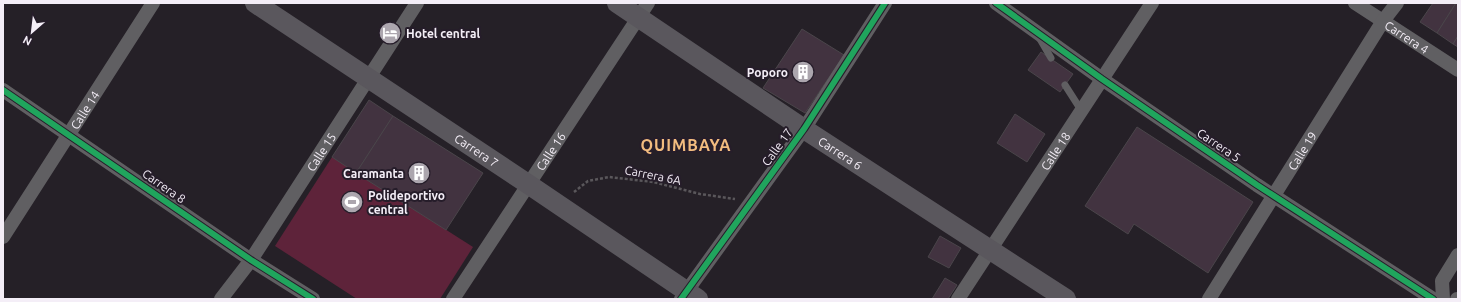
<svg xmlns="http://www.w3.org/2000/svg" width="1461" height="302" font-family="Ubuntu,sans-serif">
	<rect width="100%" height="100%" fill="#252027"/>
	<path fill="#5e233a" d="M 332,157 L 473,247 L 440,299 L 357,299 L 275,246 Z"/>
	<g fill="#423340" stroke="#4a454a">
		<path d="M 1433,3 L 1456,3 L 1437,33 L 1420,22 Z"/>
		<path d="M 1456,3 L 1458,3 L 1458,36 L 1453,44 L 1437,33 Z"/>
		<path d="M 802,29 L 844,55 L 805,113 L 763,88 Z"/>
		<path d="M 1458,36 L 1458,47 L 1453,44 Z"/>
		<path d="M 1041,52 L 1073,74 L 1060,92 L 1028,70 Z"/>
		<path d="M 369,100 L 393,116 L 356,173 L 332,157 Z"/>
		<path d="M 1015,114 L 1045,134 L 1027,162 L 997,143 Z"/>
		<path d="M 393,116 L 483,173 L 446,230 L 356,173 Z"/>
		<path d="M 1137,127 L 1253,202 L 1208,273 L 1134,224 L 1128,234 L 1085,206 Z"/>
		<path d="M 940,236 L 961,248 L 949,268 L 928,257 Z"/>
		<path d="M 945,278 L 957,285 L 948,299 L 932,299 Z"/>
	</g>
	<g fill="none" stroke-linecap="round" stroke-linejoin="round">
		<path stroke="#5a575b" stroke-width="2.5" stroke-dasharray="3 2" stroke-linecap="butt" d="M 574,192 L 588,181 L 609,177 L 653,182 L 700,194 L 735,199"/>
		<g stroke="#605f62" stroke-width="7">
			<path d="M 1040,39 L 1051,58"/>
			<path d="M 1065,85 L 1081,110"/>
		</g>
		<g stroke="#605f62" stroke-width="14">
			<path d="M 996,3 L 1102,79 L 1257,185 L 1433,299"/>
			<path id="s1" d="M 1355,3 L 1458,70"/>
			<path d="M 3,90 L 251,260 L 313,299"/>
			<path id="s2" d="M 3,237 L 153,3"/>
			<path id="s3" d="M 221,299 L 251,260 L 417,3"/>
			<path id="s4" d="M 453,299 L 648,3"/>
			<path d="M 681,299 L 804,129 L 885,3"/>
			<path id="s5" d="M 958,299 L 1152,3"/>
			<path id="s6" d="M 1209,299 L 1383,21 L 1397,3"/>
			<path d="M 1443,299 L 1442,281 L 1458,255"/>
			<path d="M 1457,299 L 1458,299"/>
		</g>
		<g stroke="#5a575d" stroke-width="20">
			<path id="s7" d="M 255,3 L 528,184 L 698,299"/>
			<path id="s8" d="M 617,3 L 804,129 L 1066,299"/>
		</g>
		<g stroke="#261d2a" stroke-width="8">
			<g id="cycleway">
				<path d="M 996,3 L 1102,79 L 1257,185 L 1433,299"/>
				<path d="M 3,90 L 251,260 L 313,299"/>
				<path d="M 681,299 L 804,129 L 885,3"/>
			</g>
		</g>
		<use href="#cycleway" stroke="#20a55d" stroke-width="6"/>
	</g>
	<defs>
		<g id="hotel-disc" transform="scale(1.15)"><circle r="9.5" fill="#aca6ae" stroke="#261d2a"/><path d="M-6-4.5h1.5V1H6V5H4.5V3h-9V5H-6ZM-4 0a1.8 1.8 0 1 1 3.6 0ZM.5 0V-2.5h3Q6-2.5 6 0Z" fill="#fff"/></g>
		<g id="building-disc" transform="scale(1.15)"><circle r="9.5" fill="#aca6ae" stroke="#261d2a"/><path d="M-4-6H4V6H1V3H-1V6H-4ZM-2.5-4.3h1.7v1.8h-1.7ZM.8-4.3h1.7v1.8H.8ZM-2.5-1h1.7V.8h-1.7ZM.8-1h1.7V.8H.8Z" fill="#fff"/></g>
		<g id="stadium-disc" transform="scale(1.15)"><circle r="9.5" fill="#aca6ae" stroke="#261d2a"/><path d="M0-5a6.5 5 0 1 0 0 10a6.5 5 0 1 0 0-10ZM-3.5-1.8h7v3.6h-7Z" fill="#fff"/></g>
	</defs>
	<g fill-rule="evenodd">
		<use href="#hotel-disc" x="390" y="33"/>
		<use href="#building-disc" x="803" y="72"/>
		<use href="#building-disc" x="419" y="173"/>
		<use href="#stadium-disc" x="352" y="202"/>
	</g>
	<g text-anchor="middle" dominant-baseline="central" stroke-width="4" stroke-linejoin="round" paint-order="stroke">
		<g font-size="12" font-weight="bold" fill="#f4eef7" stroke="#261d2a" text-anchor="start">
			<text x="406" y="33">Hotel central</text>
			<text x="788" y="72" text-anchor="end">Poporo</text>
			<text x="404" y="173" text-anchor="end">Caramanta</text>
			<text x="368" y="195">Polideportivo<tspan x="368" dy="14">central</tspan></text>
		</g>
		<g font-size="12" fill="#f4eef7" stroke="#261d2a">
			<text stroke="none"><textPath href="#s1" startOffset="62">Carrera 4</textPath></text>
			<text stroke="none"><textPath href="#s2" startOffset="151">Calle 14</textPath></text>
			<text transform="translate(1219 145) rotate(34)">Carrera 5</text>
			<text transform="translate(777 147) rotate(-54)">Calle 17</text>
			<text stroke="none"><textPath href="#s7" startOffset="266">Carrera 7</textPath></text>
			<text stroke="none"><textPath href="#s4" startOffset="177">Calle 16</textPath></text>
			<text stroke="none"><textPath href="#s5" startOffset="177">Calle 18</textPath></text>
			<text stroke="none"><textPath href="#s6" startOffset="175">Calle 19</textPath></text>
			<text stroke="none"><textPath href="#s3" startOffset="178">Calle 15</textPath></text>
			<text stroke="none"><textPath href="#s8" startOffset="269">Carrera 6</textPath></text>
			<text transform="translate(653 175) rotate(11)">Carrera 6A</text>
			<text transform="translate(164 186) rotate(35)">Carrera 8</text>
		</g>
		<g font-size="16" font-weight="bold" letter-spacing="1" fill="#f2bc7f" stroke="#261d2a">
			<text x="686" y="145">QUIMBAYA</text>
		</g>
	</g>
	<rect width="1461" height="302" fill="none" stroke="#f4eef7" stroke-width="8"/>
	<g transform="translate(32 32) rotate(208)" stroke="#261d2a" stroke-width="3" paint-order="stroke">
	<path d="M0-3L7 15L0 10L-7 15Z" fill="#f4eef7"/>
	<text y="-6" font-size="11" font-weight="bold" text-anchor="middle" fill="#f4eef7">N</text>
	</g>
</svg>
